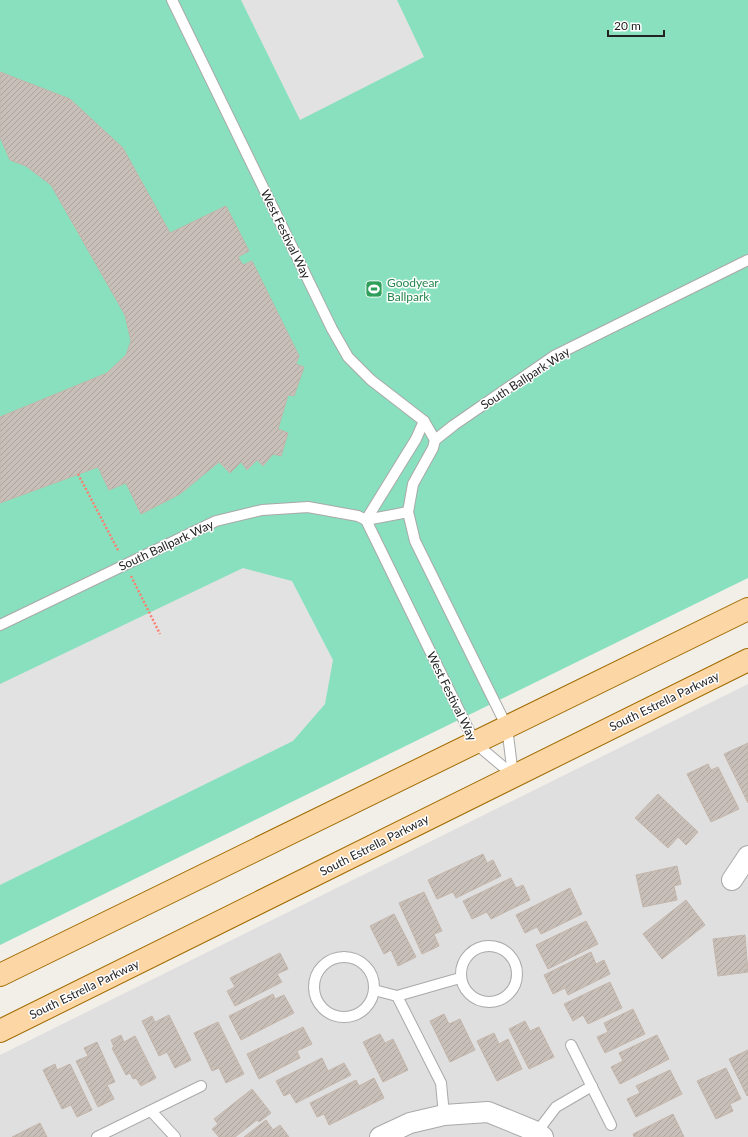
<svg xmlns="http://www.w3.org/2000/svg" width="748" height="1137" font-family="Lato,sans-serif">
	<defs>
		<pattern id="building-hatch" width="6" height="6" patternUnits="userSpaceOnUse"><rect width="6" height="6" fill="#c7bfb8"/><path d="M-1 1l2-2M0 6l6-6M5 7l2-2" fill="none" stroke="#aba49e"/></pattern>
	</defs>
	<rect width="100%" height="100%" fill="#f2efe9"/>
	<path fill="#e0dfdf" d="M 748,684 L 748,1137 L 0,1137 L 0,1055 Z"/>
	<path fill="#88e0be" d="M 0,0 L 748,0 L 748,578 L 0,945 Z"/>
	<g fill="#e2e2e2">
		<path d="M 241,0 L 397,0 L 424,57 L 300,120 Z"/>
		<path d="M 243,568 L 292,581 L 333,660 L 325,704 L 293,741 L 0,885 L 0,684 Z"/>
	</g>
	<g fill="url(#building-hatch)" stroke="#c4b6ab">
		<path d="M 0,72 L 70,99 L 123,148 L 170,233 L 226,206 L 249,251 L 238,257 L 243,265 L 252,261 L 299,356 L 296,364 L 304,367 L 294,396 L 288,395 L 278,429 L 288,433 L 281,456 L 273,454 L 263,466 L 257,460 L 247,470 L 241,462 L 230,473 L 219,462 L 180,494 L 141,514 L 126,483 L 109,490 L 98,467 L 0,503 L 0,417 L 107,373 L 126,355 L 131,341 L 125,315 L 51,185 L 26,166 L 10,160 L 0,137 Z"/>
		<path d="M 748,743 L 748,803 L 724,754 Z"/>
		<path d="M 708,764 L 711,770 L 718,767 L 739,809 L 711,822 L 687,774 Z"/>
		<path d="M 658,794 L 698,832 L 686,845 L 678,837 L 668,848 L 635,818 Z"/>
		<path d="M 483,854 L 487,863 L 493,860 L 501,876 L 456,898 L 453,892 L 437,899 L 428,880 Z"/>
		<path d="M 677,866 L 681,884 L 674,886 L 677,900 L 643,907 L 636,875 Z"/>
		<path d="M 511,878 L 516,888 L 523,885 L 530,900 L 491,919 L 487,912 L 472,919 L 463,901 Z"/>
		<path d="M 570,888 L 582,914 L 541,934 L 537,927 L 525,933 L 516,915 Z"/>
		<path d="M 424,892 L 442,931 L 434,934 L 439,946 L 422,954 L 399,903 Z"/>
		<path d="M 686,900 L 705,925 L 662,959 L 643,934 Z"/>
		<path d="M 394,914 L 416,957 L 398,966 L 391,950 L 384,954 L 370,926 Z"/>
		<path d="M 586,921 L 598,944 L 548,969 L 536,945 Z"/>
		<path d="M 745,935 L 748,972 L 718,976 L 713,939 Z"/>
		<path d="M 591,952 L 596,964 L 604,960 L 610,974 L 568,995 L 565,988 L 553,994 L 544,975 Z"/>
		<path d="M 280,953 L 288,969 L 277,974 L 282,982 L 235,1006 L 227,991 L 235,987 L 230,978 Z"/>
		<path d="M 610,982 L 622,1008 L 588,1024 L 583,1015 L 573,1021 L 564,1004 Z"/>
		<path d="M 273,994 L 275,999 L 284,995 L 294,1013 L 241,1040 L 229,1016 Z"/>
		<path d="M 633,1009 L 645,1034 L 605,1053 L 597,1037 L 608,1032 L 604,1023 Z"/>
		<path d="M 444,1014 L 449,1024 L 460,1019 L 475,1050 L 450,1062 L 430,1021 Z"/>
		<path d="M 169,1015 L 191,1060 L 175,1068 L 167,1052 L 159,1056 L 142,1021 L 152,1016 L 155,1022 Z"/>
		<path d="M 525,1021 L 530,1031 L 539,1027 L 554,1057 L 529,1069 L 509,1029 Z"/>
		<path d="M 218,1022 L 244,1074 L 226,1083 L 219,1068 L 212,1071 L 194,1033 Z"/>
		<path d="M 303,1027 L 312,1044 L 297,1051 L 300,1058 L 259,1079 L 247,1054 Z"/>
		<path d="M 494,1033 L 499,1044 L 508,1039 L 522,1069 L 497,1081 L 477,1041 Z"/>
		<path d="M 380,1034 L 385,1043 L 393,1039 L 408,1070 L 383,1082 L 363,1042 Z"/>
		<path d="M 121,1035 L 124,1042 L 135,1036 L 156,1078 L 141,1086 L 136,1078 L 133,1079 L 130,1073 L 126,1075 L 112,1048 L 114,1047 L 111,1040 Z"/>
		<path d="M 657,1035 L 669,1059 L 620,1084 L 611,1067 L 623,1061 L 619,1053 Z"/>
		<path d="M 97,1042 L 115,1082 L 107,1085 L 114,1099 L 98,1107 L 76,1061 L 88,1056 L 84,1048 Z"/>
		<path d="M 748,1050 L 748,1095 L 747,1096 L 729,1059 Z"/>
		<path d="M 322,1058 L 328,1071 L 344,1063 L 351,1075 L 296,1103 L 290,1093 L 284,1096 L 276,1081 Z"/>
		<path d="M 55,1064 L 57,1070 L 70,1064 L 92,1110 L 77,1117 L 71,1105 L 62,1109 L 43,1070 Z"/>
		<path d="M 726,1068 L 741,1099 L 730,1104 L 733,1111 L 716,1119 L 697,1081 Z"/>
		<path d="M 670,1070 L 682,1094 L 636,1117 L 627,1099 L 640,1093 L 636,1086 Z"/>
		<path d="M 374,1078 L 384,1098 L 329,1125 L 324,1114 L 317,1117 L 310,1103 L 356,1080 L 359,1086 Z"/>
		<path d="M 252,1089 L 271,1113 L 259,1122 L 257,1120 L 235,1137 L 219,1137 L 212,1129 L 218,1124 L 214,1119 Z"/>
		<path d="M 673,1114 L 684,1137 L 634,1137 L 633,1134 Z"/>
		<path d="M 266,1120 L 273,1130 L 280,1125 L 289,1137 L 244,1137 Z"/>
		<path d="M 40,1123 L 47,1137 L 12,1137 Z"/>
	</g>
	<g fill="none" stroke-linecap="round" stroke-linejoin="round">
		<g stroke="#a9a9a9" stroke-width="12">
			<g id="service">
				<path d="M 172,0 L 332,329 L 348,357 L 371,380 L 424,421 L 435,440"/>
				<path d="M 424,421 L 416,439 L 366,520 L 475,743 L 513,775"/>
				<path d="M 0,625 L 216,521 L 262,510 L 308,507 L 358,516 L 366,520 L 408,512"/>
				<path d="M 513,775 L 507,727 L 415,541 L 408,512 L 413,484 L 433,448 L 435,440 L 454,425 L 554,356 L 748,260"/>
				<circle cx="489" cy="974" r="28"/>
				<circle cx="344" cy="987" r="30"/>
				<path d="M 374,990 L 397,996 L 441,1083 L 444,1115"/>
				<path d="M 397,996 L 460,978"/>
				<path d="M 571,1045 L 611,1125"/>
				<path d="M 151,1111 L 175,1137"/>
				<path d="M 537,1132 L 556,1107 L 592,1086"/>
				<path d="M 97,1137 L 201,1086"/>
			</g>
		</g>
		<g stroke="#a9a9a9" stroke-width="22">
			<g id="minor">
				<path d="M 732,880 L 748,856"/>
				<path d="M 380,1137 L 410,1123 L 444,1115 L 488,1112 L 537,1132 L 543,1137"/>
			</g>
		</g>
		<g stroke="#a06b00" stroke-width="24">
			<g id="primary">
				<path d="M 0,975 L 748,609"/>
				<path d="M 0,1031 L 748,660"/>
			</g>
		</g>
		<g stroke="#fa8072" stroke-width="2.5" stroke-dasharray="2 2" stroke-linecap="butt">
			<path d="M 78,474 L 119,552"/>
			<path d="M 131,576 L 160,634"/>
		</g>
		<use href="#service" stroke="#fff" stroke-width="10"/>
		<use href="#minor" stroke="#fff" stroke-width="20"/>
		<use href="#primary" stroke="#fcd6a4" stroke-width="22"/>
	</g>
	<defs>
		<g id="stadium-square" transform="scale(0.9)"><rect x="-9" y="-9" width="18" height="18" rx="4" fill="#2e9e5b" stroke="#fff"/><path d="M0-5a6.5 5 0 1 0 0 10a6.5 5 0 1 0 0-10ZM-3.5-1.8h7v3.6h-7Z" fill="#fff"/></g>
	</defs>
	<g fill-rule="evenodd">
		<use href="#stadium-square" x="374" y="289"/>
	</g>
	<g text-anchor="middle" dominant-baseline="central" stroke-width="3" stroke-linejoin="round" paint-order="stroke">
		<g font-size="12" fill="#222" stroke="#fff">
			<text transform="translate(286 234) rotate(64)">West Festival Way</text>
			<text transform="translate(525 378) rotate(-33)">South Ballpark Way</text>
			<text transform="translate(166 545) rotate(-25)">South Ballpark Way</text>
			<text transform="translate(452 696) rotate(64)">West Festival Way</text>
			<text transform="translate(664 701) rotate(-26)">South Estrella Parkway</text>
			<text transform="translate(374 845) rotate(-27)">South Estrella Parkway</text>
			<text transform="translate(84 989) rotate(-26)">South Estrella Parkway</text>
		</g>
		<g font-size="12" fill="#27864d" stroke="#fff" text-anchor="start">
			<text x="387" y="282">Goodyear<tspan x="387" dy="14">Ballpark</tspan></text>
		</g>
	</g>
	<path d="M608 30v6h56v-6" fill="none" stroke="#222222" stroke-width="2"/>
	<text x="614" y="30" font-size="12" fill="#222222" stroke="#ffffff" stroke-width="3" paint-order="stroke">20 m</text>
</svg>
